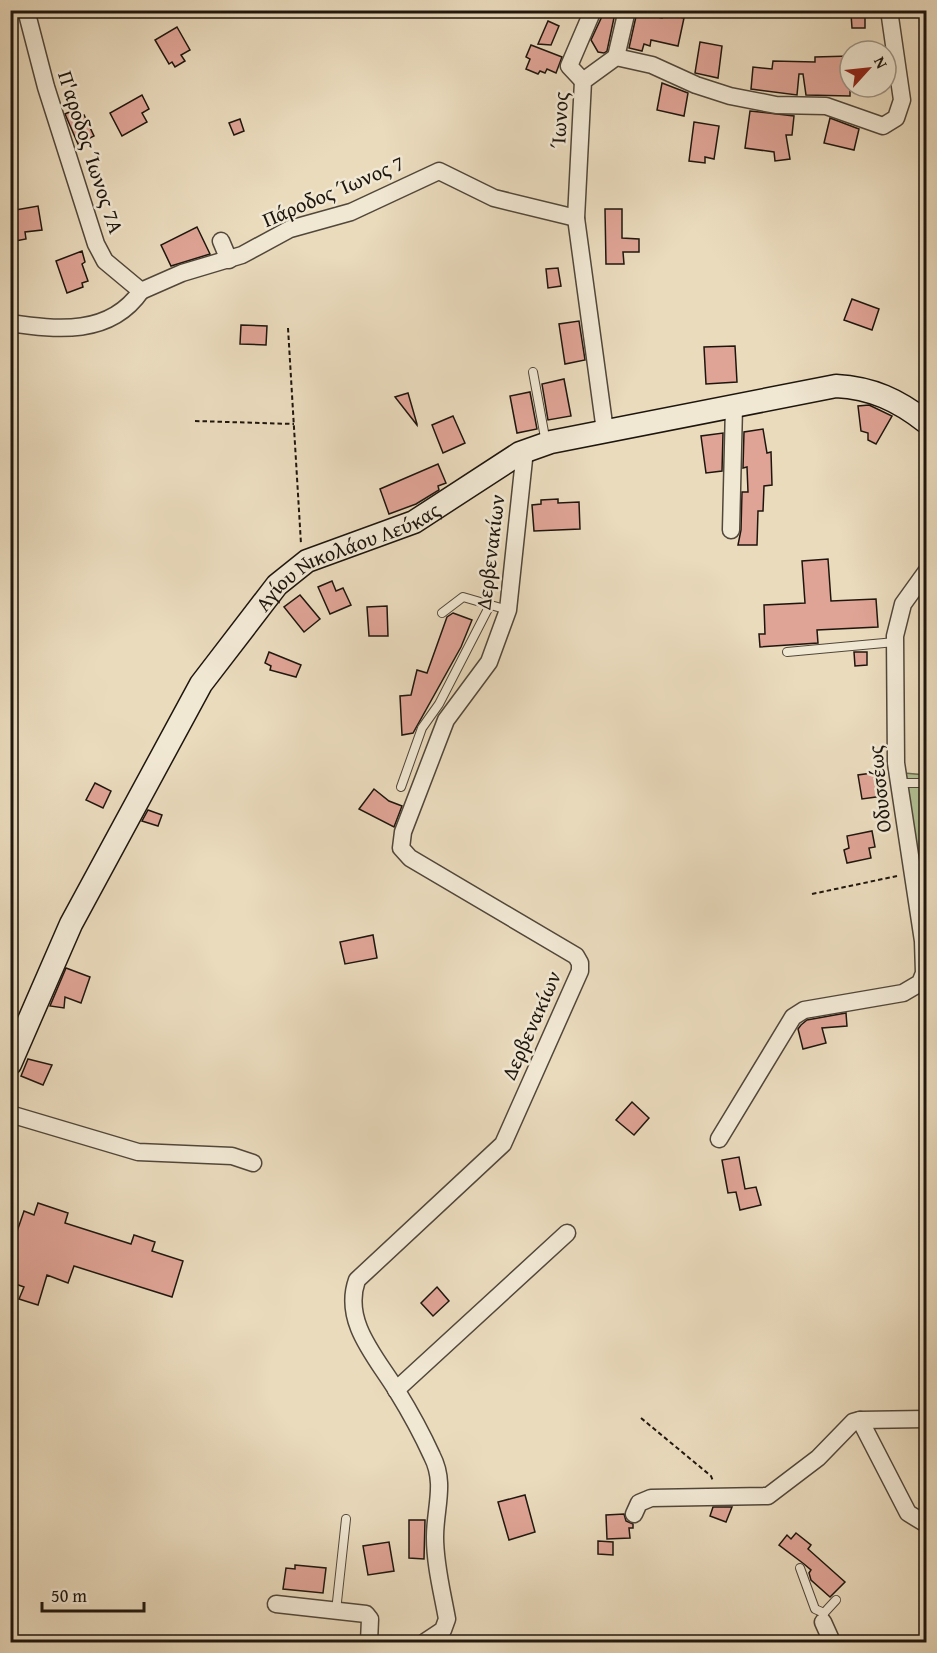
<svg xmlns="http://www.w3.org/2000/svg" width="937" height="1653" font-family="'Gentium Book Plus',serif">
	<rect width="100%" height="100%" fill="#eadbbd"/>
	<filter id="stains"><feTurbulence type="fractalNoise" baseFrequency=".00333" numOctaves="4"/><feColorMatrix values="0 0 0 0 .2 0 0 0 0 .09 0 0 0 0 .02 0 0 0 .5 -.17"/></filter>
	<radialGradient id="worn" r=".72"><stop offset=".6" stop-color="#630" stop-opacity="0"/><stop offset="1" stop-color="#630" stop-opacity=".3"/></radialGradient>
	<path fill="#b2c195" stroke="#686c52" stroke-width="1.5" d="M 904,773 L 926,775 L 926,920 Z"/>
	<g fill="#e0a496" stroke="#1e160e" stroke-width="1.5">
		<path d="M 605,10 L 615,13 L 607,51 L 604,53 L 598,52 L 591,40 Z"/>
		<path d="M 637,12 L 662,18 L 663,13 L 684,18 L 678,46 L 651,40 L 650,46 L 644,44 L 642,51 L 629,48 Z"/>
		<path d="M 851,14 L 865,14 L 865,28 L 852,28 Z"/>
		<path d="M 548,21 L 559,26 L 551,45 L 538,44 Z"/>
		<path d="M 177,27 L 190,50 L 181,55 L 185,61 L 175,67 L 172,62 L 169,64 L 155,40 Z"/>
		<path d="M 700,42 L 722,46 L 718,78 L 695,73 Z"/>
		<path d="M 531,45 L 562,57 L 556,73 L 547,69 L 545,73 L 540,71 L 538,74 L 526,69 L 530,59 L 526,57 Z"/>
		<path d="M 850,56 L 850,96 L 806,95 L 803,74 L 799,74 L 797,95 L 751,89 L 753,67 L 772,69 L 773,61 L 815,62 L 815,57 Z"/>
		<path d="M 662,83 L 688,93 L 684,116 L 657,110 Z"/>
		<path d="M 142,95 L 149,109 L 142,113 L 147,122 L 122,136 L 110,113 Z"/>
		<path d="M 74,110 L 78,117 L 84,115 L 94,136 L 78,144 L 65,114 Z"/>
		<path d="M 750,111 L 794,116 L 792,135 L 786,135 L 790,159 L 775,161 L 774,152 L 745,148 Z"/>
		<path d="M 830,118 L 859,129 L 854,150 L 824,143 Z"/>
		<path d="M 240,119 L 244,131 L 234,135 L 229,123 Z"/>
		<path d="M 694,122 L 719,126 L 714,159 L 705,157 L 705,163 L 689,161 Z"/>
		<path d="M 38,206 L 42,230 L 25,232 L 26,239 L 10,242 L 10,211 Z"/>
		<path d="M 605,209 L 622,209 L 622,238 L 639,239 L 639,252 L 623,252 L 624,264 L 606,264 Z"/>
		<path d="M 197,227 L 210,254 L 171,266 L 161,245 Z"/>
		<path d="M 82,251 L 85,262 L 82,264 L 88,281 L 82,283 L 83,287 L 67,293 L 56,261 Z"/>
		<path d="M 558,268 L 561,286 L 548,288 L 546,269 Z"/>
		<path d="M 852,299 L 879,309 L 872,330 L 844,320 Z"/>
		<path d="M 579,321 L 585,360 L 565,364 L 559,324 Z"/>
		<path d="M 241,325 L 267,326 L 266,345 L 240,344 Z"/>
		<path d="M 735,346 L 737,382 L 706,384 L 704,347 Z"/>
		<path d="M 564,379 L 571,416 L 548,420 L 542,384 Z"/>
		<path d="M 530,392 L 537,429 L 517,433 L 510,396 Z"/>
		<path d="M 408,393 L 417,424 L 417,425 L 395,397 Z"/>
		<path d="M 869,405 L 892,416 L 876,444 L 868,440 L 868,433 L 861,431 L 858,406 Z"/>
		<path d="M 453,416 L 465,443 L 443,453 L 432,425 Z"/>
		<path d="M 763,429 L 767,453 L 771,452 L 772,485 L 764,486 L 763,511 L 758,511 L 757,545 L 738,545 L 741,530 L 742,492 L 748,492 L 747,467 L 743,468 L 744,432 Z"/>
		<path d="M 723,433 L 722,471 L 706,473 L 701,436 Z"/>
		<path d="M 438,464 L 446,483 L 438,486 L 439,490 L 416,504 L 389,514 L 380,489 Z"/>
		<path d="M 558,499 L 558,503 L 579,502 L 580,529 L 534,531 L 532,505 L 541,504 L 541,500 Z"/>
		<path d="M 828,559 L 831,601 L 876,599 L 878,627 L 817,630 L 818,643 L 760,647 L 759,634 L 765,634 L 764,605 L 805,603 L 802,561 Z"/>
		<path d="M 332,581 L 336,591 L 343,588 L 351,605 L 330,614 L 318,587 Z"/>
		<path d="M 300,595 L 320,619 L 304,632 L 284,607 Z"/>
		<path d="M 387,606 L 388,636 L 369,636 L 367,607 Z"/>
		<path d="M 453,613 L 472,620 L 461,647 L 413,733 L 402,735 L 400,696 L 411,695 L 417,670 L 427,673 L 447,617 Z"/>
		<path d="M 269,652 L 301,665 L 296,677 L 270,670 L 271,666 L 265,663 Z"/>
		<path d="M 854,652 L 867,652 L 867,665 L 855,666 Z"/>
		<path d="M 879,772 L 883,796 L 862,799 L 858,775 Z"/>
		<path d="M 95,783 L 111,791 L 103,808 L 86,800 Z"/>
		<path d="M 374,789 L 389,801 L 402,806 L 394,827 L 359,809 Z"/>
		<path d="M 148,810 L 162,815 L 158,826 L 142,821 Z"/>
		<path d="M 872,831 L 875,847 L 869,848 L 871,858 L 847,863 L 844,850 L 849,848 L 847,836 Z"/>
		<path d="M 373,935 L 377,958 L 345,964 L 340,942 Z"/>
		<path d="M 66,968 L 90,977 L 81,1003 L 65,997 L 64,1008 L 50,1006 Z"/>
		<path d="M 846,1013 L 847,1026 L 822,1028 L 826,1043 L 803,1049 L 798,1029 L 801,1025 L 807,1020 Z"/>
		<path d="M 28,1059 L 52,1065 L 43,1085 L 21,1076 Z"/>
		<path d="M 632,1102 L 649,1118 L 634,1135 L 616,1120 Z"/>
		<path d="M 739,1157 L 745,1189 L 756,1187 L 761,1205 L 740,1210 L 736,1192 L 728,1193 L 722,1160 Z"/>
		<path d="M 38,1203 L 68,1213 L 65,1223 L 131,1244 L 134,1235 L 155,1242 L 152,1251 L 183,1261 L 172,1297 L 74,1266 L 68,1283 L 47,1275 L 38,1305 L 19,1299 L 24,1287 L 10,1282 L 10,1252 L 24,1211 L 34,1215 Z"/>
		<path d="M 437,1287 L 449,1301 L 433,1316 L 421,1303 Z"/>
		<path d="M 525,1495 L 535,1532 L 509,1540 L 498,1502 Z"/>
		<path d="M 713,1507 L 732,1507 L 726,1522 L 710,1516 Z"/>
		<path d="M 624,1514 L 626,1521 L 633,1524 L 633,1528 L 629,1528 L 630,1538 L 607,1539 L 606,1515 Z"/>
		<path d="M 409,1520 L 425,1520 L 424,1559 L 409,1558 Z"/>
		<path d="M 796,1533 L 811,1545 L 808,1549 L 845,1582 L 830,1597 L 811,1580 L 809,1573 L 811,1570 L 804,1564 L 779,1545 L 787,1535 L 791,1539 Z"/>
		<path d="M 598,1541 L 613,1542 L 613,1555 L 598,1554 Z"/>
		<path d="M 389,1542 L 394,1571 L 368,1575 L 363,1546 Z"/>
		<path d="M 295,1565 L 326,1568 L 323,1593 L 283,1589 L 286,1568 L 295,1569 Z"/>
	</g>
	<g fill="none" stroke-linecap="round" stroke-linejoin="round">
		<g stroke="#51473a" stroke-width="10">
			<g id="service">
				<path d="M 533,372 L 546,443"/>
				<path d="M 442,613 L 463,597 L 508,610"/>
				<path d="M 787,652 L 895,642"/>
				<path d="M 901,783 L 926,783"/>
				<path d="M 401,787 L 422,728 L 439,704 L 490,605"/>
				<path d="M 800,1568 L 815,1609 L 824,1613 L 823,1622"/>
				<path d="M 336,1611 L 346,1519"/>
				<path d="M 824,1613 L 836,1600"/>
			</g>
		</g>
		<g stroke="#51473a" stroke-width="19">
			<g id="minor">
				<path d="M 26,10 L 46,87 L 96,244 L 105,261 L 141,291"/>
				<path d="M 616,57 L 627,10"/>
				<path d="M 583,81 L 569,66 L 593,10"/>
				<path d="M 221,241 L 229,260"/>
				<path d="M 141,291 L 182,273 L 242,255 L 290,229 L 351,212 L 439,171 L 494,198 L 576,218"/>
				<path d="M 10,323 C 57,330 110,336 141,291"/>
				<path d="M 605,431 L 576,218 L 583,81 L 616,57 L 652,65 L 696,85 L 730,96 L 776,105 L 826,106 L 883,126 L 896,118 L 902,100 L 889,10"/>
				<path d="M 731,530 L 734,406"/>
				<path d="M 10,1114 L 138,1152 L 232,1156 L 253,1163"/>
				<path d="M 719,1139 L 793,1017 L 804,1010 L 903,993 L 920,983 L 924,973 L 923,941 L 896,763 L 895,636 L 903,604 L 926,572"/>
				<path d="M 396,1390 L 567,1233"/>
				<path d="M 860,1420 L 926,1419"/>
				<path d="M 634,1514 L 639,1503 L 651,1498 L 768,1496 L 818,1458 L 853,1422 L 860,1420 L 908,1513 L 926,1524"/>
				<path d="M 276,1604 L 366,1614 L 370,1619 L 369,1642"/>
				<path d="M 823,1622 L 832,1642"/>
				<path d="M 425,1642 L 443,1630 L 447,1619 C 442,1591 435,1565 435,1537 C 435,1508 446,1483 432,1456 C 422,1434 410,1412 397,1391 C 377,1358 342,1322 357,1280 L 503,1144 L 580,971 L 580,963 L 576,956 L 410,858 L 401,848 L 403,832 L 446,720 L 489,662 L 508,610 L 525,450"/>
			</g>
		</g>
		<g stroke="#1e160e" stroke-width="25">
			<g id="secondary">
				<path id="s1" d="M 10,1064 L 71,924 L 201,684 L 277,585 L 307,561 L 414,522 L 520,453 L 551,442 L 836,386 C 872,388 898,400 926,422"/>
			</g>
		</g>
		<g stroke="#1e160e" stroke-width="2" stroke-dasharray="4.5 3" stroke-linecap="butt">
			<path d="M 288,328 L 301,544"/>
			<path d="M 195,421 L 294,424"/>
			<path d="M 812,894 L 897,876"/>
			<path d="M 641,1418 L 711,1476 L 713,1481"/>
		</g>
		<use href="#service" stroke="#f1e8d4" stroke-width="8"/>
		<use href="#minor" stroke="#f1e8d4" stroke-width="16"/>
		<use href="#secondary" stroke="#f1e8d4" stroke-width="22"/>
	</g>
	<g text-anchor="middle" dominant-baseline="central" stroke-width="5" stroke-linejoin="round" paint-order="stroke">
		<g font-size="21" fill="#1e160e" stroke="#f1e8d4">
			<text transform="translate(559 120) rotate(-87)">Ίωνος</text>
			<text transform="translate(91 152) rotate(72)">Π'αροδος Ίωνος 7Α</text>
			<text transform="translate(333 191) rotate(-23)">Πάροδος Ίωνος 7</text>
			<text transform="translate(490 552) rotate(-83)">Δερβενακίων</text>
			<text stroke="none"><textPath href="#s1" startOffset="626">Αγίου Νικολάου Λεύκας</textPath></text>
			<text transform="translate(879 789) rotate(-96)">Οδυσσέως</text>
			<text transform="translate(531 1025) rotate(-66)">Δερβενακίων</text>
		</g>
	</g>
	<rect width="937" height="1653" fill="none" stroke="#eadbbd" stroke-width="36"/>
	<rect x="12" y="12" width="913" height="1629" fill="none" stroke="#1e160e" stroke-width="3"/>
	<rect x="18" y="18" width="901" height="1617" fill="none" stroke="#1e160e" stroke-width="1.5"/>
	<g transform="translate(868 69) rotate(63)"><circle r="28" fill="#f1e8d4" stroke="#9d9485" stroke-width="1.5"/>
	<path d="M0-4.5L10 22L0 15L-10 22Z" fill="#8f2418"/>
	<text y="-9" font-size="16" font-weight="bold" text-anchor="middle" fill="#1e160e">N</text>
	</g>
	<path d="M42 1602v9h102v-9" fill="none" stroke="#1e160e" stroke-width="3"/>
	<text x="51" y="1602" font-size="18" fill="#1e160e" stroke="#f1e8d4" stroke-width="4.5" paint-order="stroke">50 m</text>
	<rect width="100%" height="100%" filter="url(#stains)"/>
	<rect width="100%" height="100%" fill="url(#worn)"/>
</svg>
